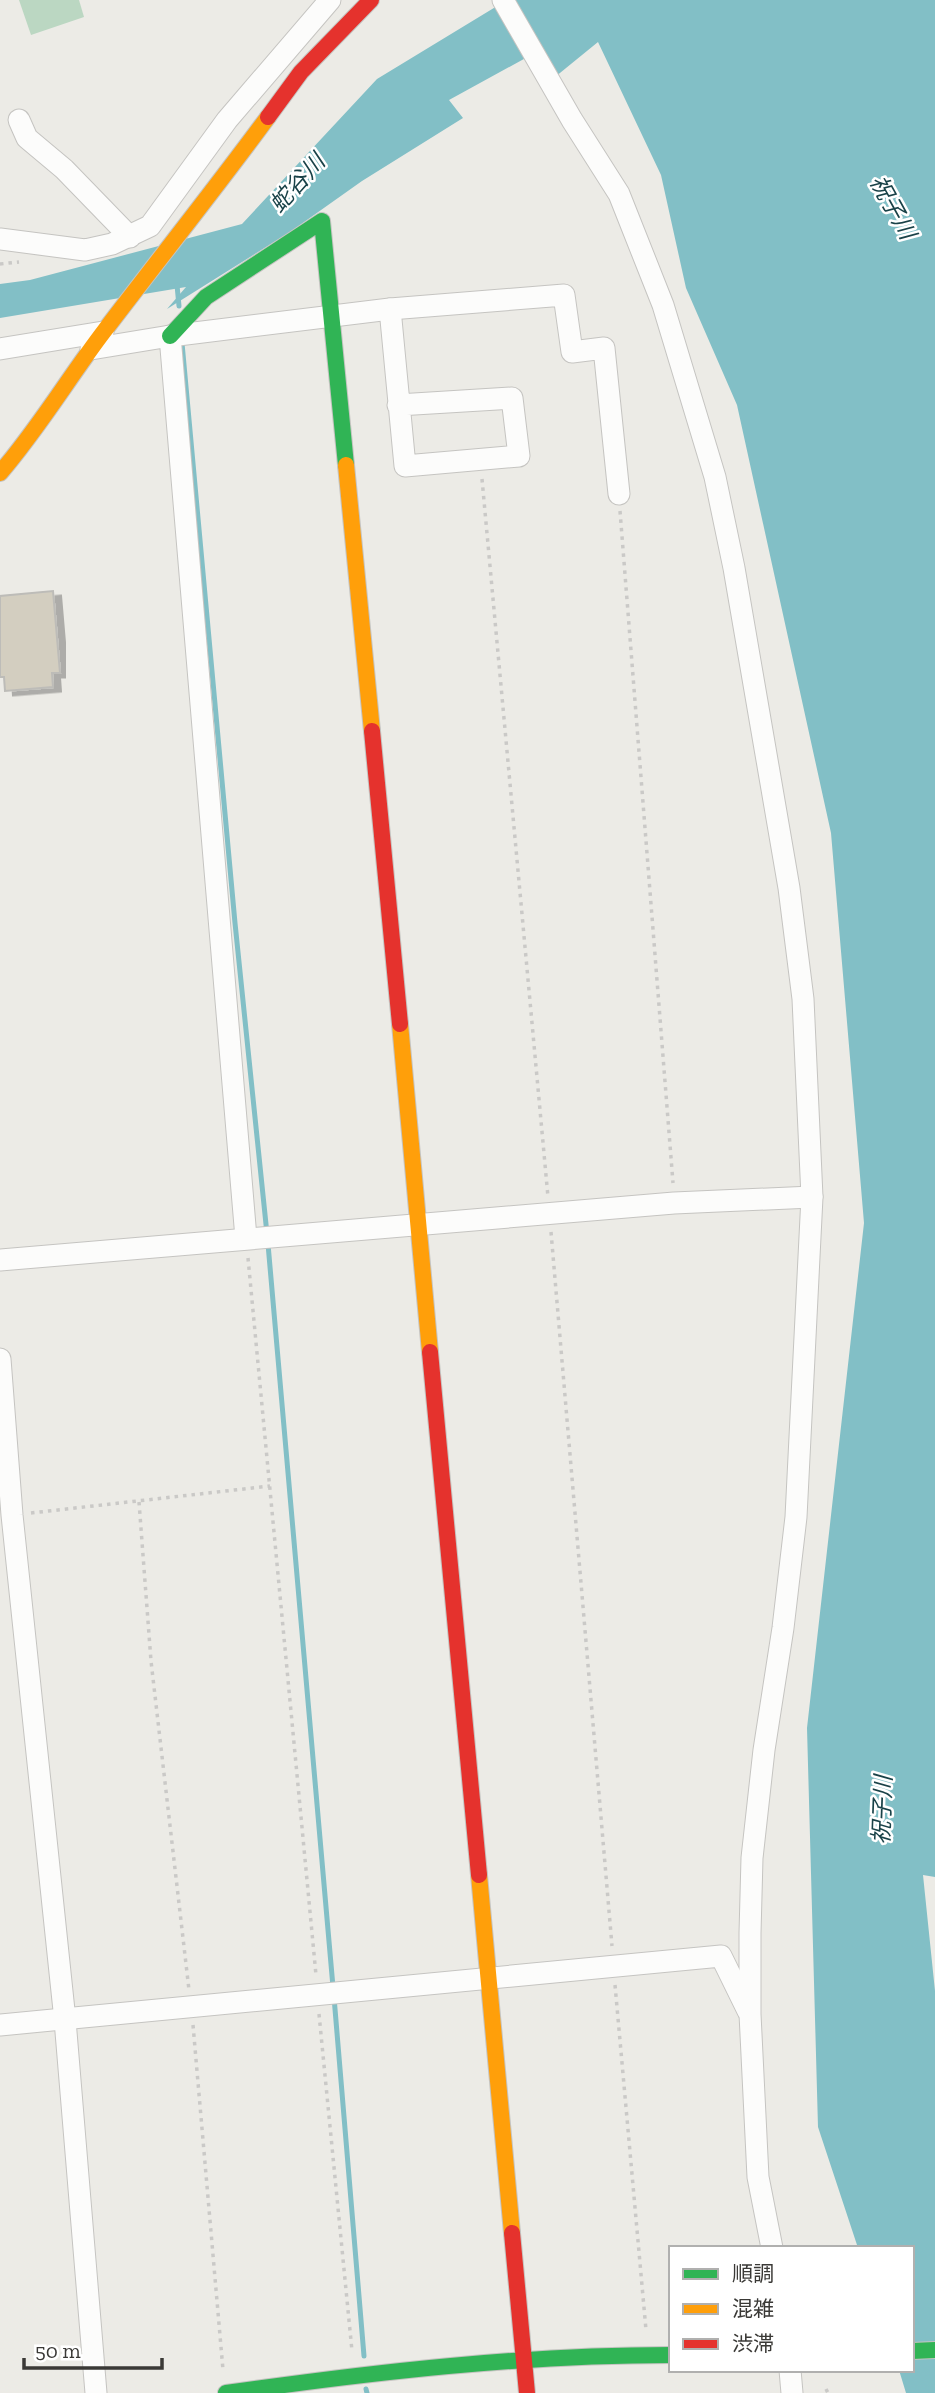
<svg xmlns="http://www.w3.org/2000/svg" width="935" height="2393" font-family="'Zilla Slab','Noto Sans JP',serif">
	<defs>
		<filter id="shadow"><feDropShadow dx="8" dy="4.5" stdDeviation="0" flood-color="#0004"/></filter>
	</defs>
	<rect width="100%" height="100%" fill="#ecebe6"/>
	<path fill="#bbd7c2" d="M 19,0 L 79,0 L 84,17 L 31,35 Z"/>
	<path fill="#82bfc6" d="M 507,0 L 935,0 L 935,1877 L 923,1875 L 935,1991 L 935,2393 L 906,2393 L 899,2370 L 912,2370 L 912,2248 L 858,2248 L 818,2127 L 807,1728 L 864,1223 L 831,833 L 737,405 L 686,288 L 661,175 L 598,42 L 555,77 L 542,49 L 449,100 L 463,118 L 362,181 L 290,232 L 167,309 L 186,287 L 0,318 L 0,284 L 30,280 L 242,224 L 377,79 Z"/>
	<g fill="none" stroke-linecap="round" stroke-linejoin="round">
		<g stroke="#82bfc6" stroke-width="5">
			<path d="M 177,285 L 179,306"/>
			<path d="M 182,343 L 235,923 L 267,1234"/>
			<path d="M 268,1244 L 333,1987"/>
			<path d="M 334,1997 L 364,2356"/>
			<path d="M 366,2389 L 367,2393"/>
		</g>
	</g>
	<path fill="#d3cec0" stroke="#bdbcb8" stroke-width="2" filter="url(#shadow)" d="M 53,591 L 60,673 L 52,673 L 53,687 L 5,691 L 4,677 L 0,677 L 0,596 Z"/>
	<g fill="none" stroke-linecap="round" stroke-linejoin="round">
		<g stroke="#c5c4c1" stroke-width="23">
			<g id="street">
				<path d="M 503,0 L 572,120 L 619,194 L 663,305 L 715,477 L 734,568 L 789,888 L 803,999 L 812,1197 L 796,1517 L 783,1628 L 764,1750 L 752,1858 L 750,1933 L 750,2014 L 758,2177 L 772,2248"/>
				<path d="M 19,120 L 27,138 L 64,169 L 130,237"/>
				<path d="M 0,239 L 85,250 L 112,244 L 150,226 L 227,120 L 330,0"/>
				<path d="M 390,309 L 405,466 L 519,456 L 512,398 L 398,405"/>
				<path d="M 170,336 L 390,309 L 564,295 L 572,352 L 604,348 L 619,494"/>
				<path d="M 0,349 L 103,332"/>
				<path d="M 91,349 L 170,336 L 246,1238"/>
				<path d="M 0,1260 L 674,1203 L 812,1197"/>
				<path d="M 0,1359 L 12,1515 L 65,2020 L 96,2393"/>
				<path d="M 0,2025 L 721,1956 L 748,2011"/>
				<path d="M 790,2370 L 792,2393"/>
			</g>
		</g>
		<g stroke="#c5c4c1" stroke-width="18">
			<g id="fast">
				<path d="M 170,336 L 206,297 L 322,221 L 346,465"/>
				<path d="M 912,2351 L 935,2350"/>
				<path d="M 226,2393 C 374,2372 522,2355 671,2355"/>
			</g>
		</g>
		<g stroke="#c5c4c1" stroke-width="18">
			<g id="slow">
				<path d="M 346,465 L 372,731"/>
				<path d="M 0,473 C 39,428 69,377 105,330 C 159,259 215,189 268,117"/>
				<path d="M 400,1024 L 430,1352"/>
				<path d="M 479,1875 L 512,2233"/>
			</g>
		</g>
		<g stroke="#c5c4c1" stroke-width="18">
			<g id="jam">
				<path d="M 268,117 L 301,72 L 371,0"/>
				<path d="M 372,731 L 400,1024"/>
				<path d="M 430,1352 L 479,1875"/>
				<path d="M 512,2233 L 527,2393"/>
			</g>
		</g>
		<g stroke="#cac9c7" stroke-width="3.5" stroke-dasharray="3.5 5" stroke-linecap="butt">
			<path d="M 0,264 L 19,262"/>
			<path d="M 482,479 L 548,1197"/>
			<path d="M 620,511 L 673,1183"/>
			<path d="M 551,1232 L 612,1946"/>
			<path d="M 248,1258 L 316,1975"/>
			<path d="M 139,1502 L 151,1661 L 189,1990"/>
			<path d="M 31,1513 L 270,1486"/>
			<path d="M 615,1985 L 646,2330"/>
			<path d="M 319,2014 L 352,2351"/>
			<path d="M 193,2025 L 223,2370"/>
			<path d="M 826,2389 L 828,2393"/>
		</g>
		<use href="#street" stroke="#fcfcfb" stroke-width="21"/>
		<use href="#fast" stroke="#30b455" stroke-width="16"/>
		<use href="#slow" stroke="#ff9f0a" stroke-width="16"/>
		<use href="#jam" stroke="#e5322d" stroke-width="16"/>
	</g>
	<g text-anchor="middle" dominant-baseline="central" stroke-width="5" stroke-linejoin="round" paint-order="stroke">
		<g font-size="23" font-style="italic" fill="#194248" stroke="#fff">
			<text transform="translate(297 183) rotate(-48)">蛇谷川</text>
			<text transform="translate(893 207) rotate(61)">祝子川</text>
			<text transform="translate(882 1810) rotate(-88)">祝子川</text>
		</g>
	</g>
	<rect x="669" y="2246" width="245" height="126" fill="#ffffff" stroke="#b0b0af" stroke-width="2"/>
	<rect x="683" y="2269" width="35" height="10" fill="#30b455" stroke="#b0b0af" stroke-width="2"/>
	<text x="732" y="2281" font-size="21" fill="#3a3936">順調</text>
	<rect x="683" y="2304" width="35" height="10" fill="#ff9f0a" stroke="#b0b0af" stroke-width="2"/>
	<text x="732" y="2316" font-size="21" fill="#3a3936">混雑</text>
	<rect x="683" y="2339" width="35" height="10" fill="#e5322d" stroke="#b0b0af" stroke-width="2"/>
	<text x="732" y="2351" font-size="21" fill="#3a3936">渋滞</text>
	<path d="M24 2358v10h138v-10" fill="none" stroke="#3a3936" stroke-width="3.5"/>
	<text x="35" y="2358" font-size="21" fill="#3a3936" stroke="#ffffff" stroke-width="5" paint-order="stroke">50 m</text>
</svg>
